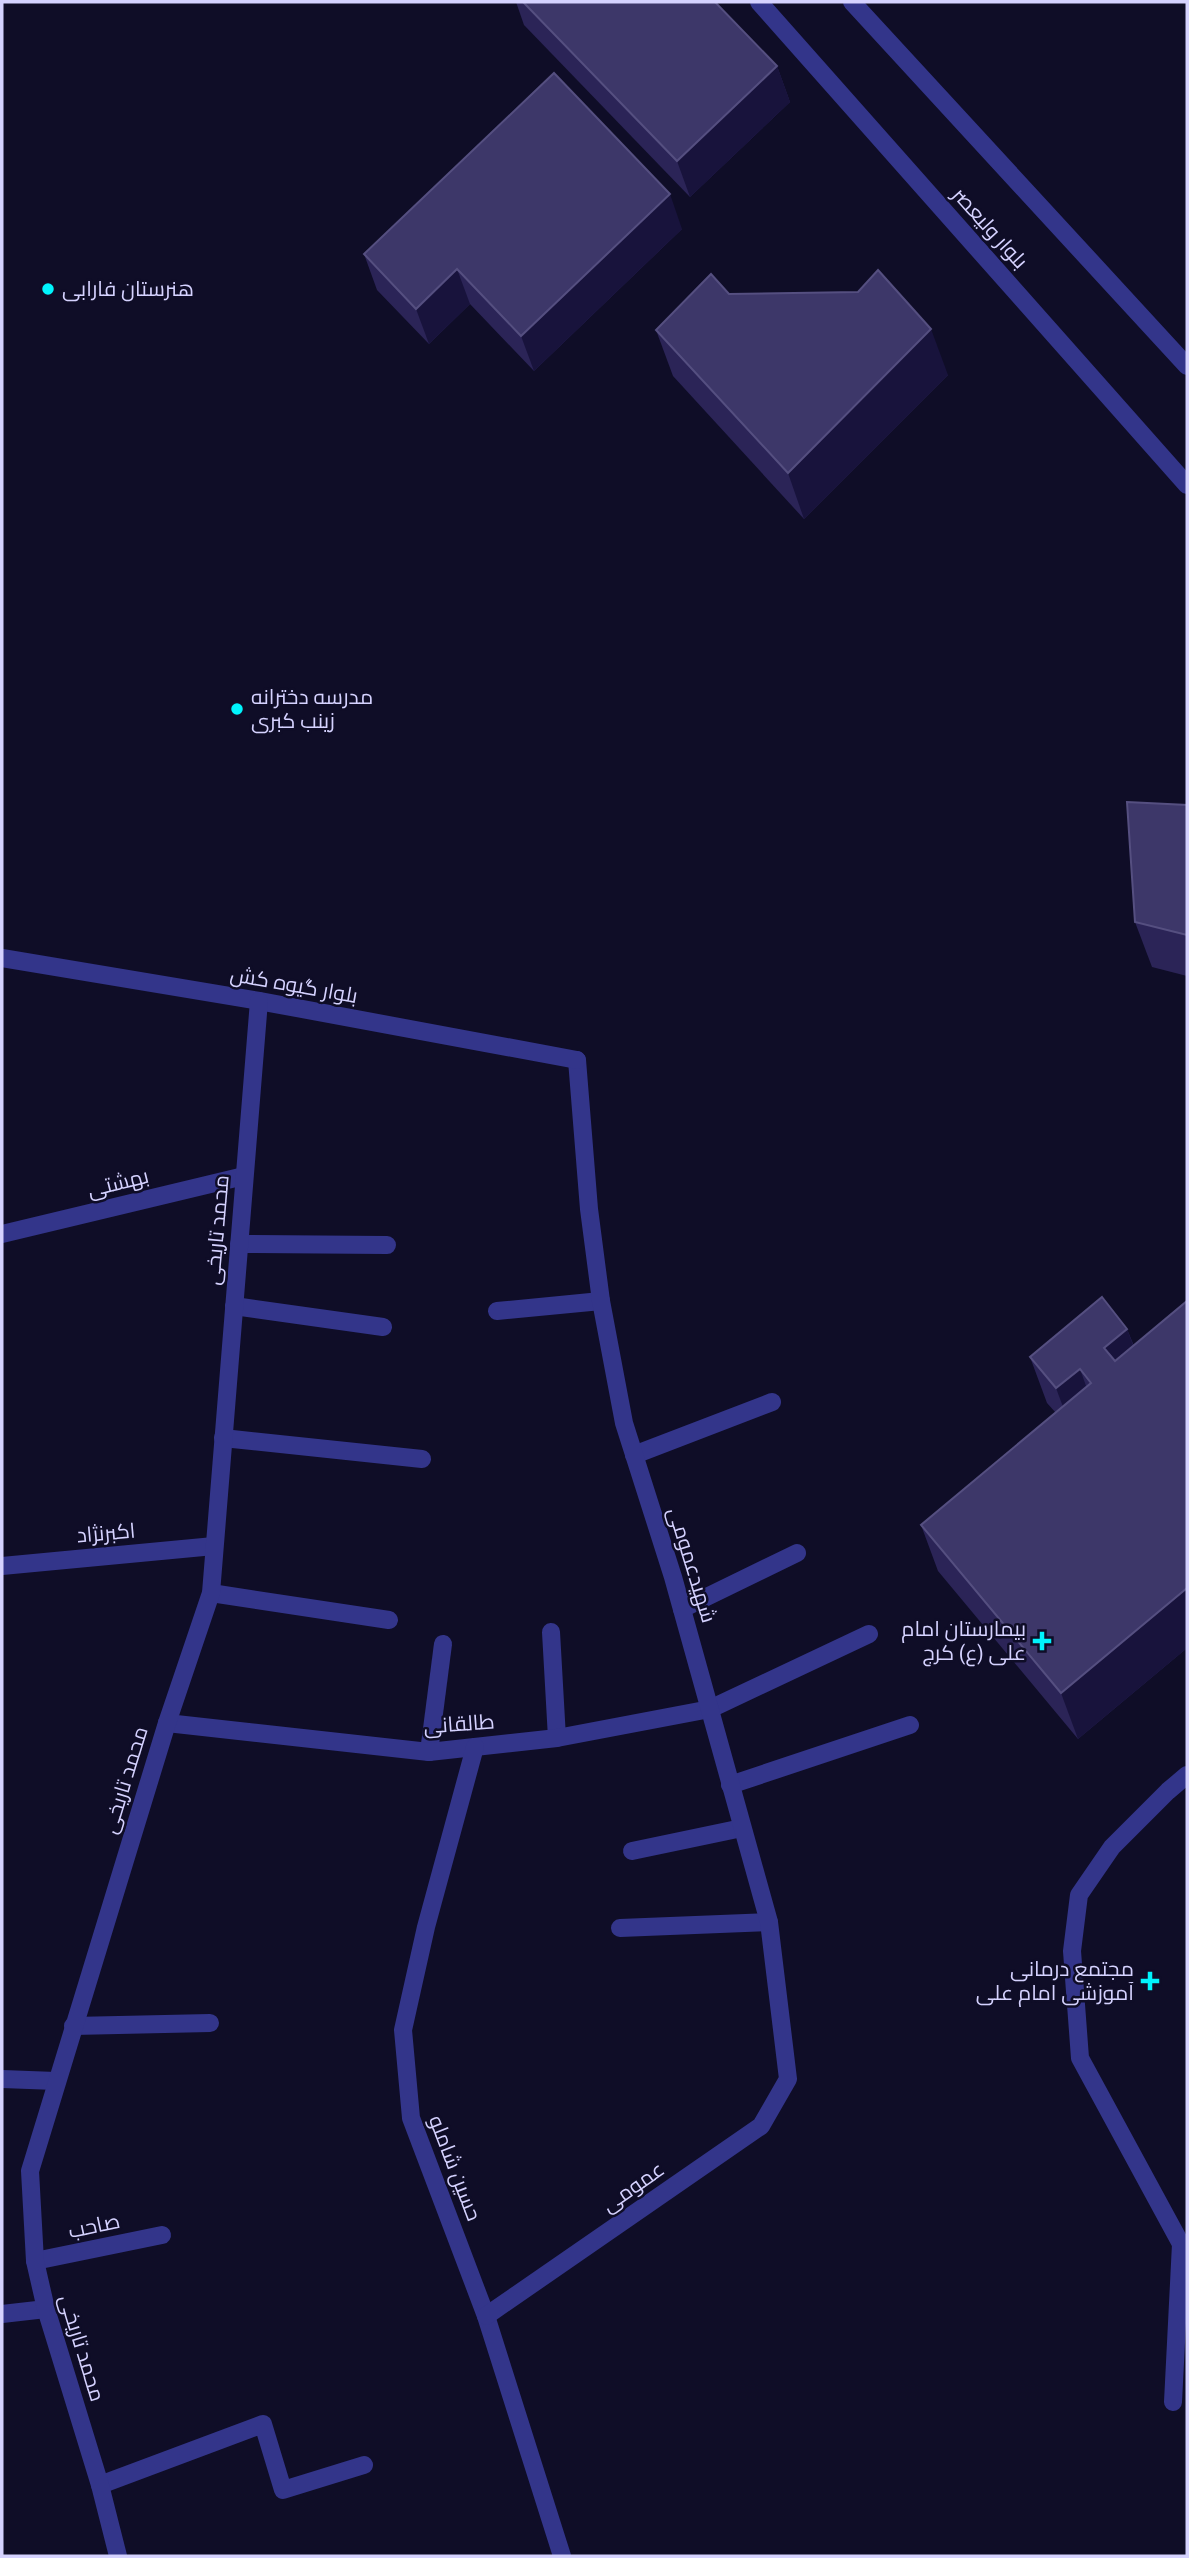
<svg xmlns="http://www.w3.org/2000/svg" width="1189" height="2558" font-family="'Roboto Condensed',Cairo,sans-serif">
	<rect width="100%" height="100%" fill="#0f0d27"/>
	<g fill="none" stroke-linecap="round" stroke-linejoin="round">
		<g stroke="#33358a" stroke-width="18">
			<path d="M 2,1234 L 244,1176"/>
			<path d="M 239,1244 L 387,1245"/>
			<path d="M 234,1306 L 383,1327"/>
			<path d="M 497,1311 L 601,1301"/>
			<path d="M 223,1438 L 422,1459"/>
			<path d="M 634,1455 L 772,1402"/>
			<path d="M 211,1593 L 389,1620"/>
			<path d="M 682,1609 L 797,1553"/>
			<path d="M 551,1632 L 557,1738"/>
			<path d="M 710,1709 L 869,1634"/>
			<path d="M 429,1752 L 443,1644"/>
			<path d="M 730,1785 L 910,1725"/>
			<path d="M 632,1851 L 742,1828"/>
			<path d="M 620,1928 L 769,1922"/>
			<path d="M 73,2026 L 210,2023"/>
			<path d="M 2,2079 L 56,2081"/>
			<path d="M 35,2261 L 162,2235"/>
			<path d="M 2,2314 L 46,2309"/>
			<path d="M 1173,2402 L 1181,2244 L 1080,2058 L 1072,1951 L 1079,1895 L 1112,1847 L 1168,1791 L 1187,1775"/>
			<path d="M 100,2485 L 263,2424 L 283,2490 L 364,2465"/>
		</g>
		<g stroke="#33358a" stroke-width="18">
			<path d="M 2,1566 L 214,1546"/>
			<path d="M 167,1723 L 429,1752 L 557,1738 L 710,1709"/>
			<path d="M 475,1747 L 426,1927 L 403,2030 L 411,2118 L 486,2316 L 562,2556"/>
			<path d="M 486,2316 L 761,2126 L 788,2079 L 769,1922 L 673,1577 L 624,1423 L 601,1301 L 589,1209 L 577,1060"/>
		</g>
		<g stroke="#33358a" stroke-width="18">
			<path d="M 759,2 L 1187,485"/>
			<path d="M 852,2 L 1187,366"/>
			<path d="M 2,958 L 259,1001 L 577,1060"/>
			<path d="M 118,2556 L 100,2485 L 46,2309 L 35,2261 L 30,2171 L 167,1723 L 211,1593 L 259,1001"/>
		</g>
	</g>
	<g fill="#2b2457">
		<path d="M 516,2 L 715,2 L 777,66 L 790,102 L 690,197 L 524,25 Z"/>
		<path d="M 682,229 L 534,371 L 470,304 L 429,344 L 377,290 L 364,254 Z"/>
		<path d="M 729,294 L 948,375 L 804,519 L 673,376 L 656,330 Z"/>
		<path d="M 1187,805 L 1187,976 L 1152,967 L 1135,922 Z"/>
		<path d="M 1187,1301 L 1187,1648 L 1078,1739 L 938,1571 L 921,1525 L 1056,1413 L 1047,1403 L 1030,1357 L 1127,1329 L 1134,1346 Z"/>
	</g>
	<g fill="#18133c">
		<path d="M 777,66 L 790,102 L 690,197 L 677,161 Z"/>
		<path d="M 670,194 L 682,229 L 534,371 L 521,336 Z"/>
		<path d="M 457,269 L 470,304 L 429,344 L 416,309 Z"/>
		<path d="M 931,329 L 948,375 L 804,519 L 788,473 Z"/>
		<path d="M 1127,1329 L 1144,1374 L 1121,1394 L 1104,1348 Z"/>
		<path d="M 1080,1369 L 1096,1414 L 1073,1434 L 1056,1388 Z"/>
		<path d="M 1187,1588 L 1187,1648 L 1078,1739 L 1061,1693 Z"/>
	</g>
	<g fill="#3d3769" stroke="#554f80" stroke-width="2">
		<path d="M 523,2 L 715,2 L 777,66 L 677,161 Z"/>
		<path d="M 554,73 L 670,194 L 521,336 L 457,269 L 416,309 L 364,254 Z"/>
		<path d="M 878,270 L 931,329 L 788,473 L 656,330 L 711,274 L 729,294 L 858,292 Z"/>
		<path d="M 1127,802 L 1187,805 L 1187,935 L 1135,922 Z"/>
		<path d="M 1102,1297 L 1127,1329 L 1104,1348 L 1115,1361 L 1187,1301 L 1187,1588 L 1061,1693 L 921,1525 L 1091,1383 L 1080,1369 L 1056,1388 L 1030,1357 Z"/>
	</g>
	<g fill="#00f4fd" stroke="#0f0d27" stroke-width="2.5">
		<circle cx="48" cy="289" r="7"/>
		<circle cx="237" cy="709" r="7"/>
		<path d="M1038.5 1630.5h7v7h7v7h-7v7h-7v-7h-7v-7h7z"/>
		<path d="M1146.5 1970.5h7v7h7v7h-7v7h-7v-7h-7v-7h7z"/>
	</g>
	<g text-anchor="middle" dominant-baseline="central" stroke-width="5" stroke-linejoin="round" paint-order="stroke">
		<g font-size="21" fill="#d5d2ff" stroke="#0f0d27">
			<text transform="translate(990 228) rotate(48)">بلوار ولیعصر</text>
			<text transform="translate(294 985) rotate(10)">بلوار گیوه کش</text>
			<text transform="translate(118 1183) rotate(-14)">بهشتی</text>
			<text transform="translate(217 1230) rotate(-85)">محمد تاریخی</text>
			<text transform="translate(106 1533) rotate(-5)">اکبرنژاد</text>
			<text transform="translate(692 1565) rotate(73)">شهیدعمومی</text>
			<text transform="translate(459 1724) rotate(-4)">طالقانی</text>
			<text transform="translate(125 1780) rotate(-73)">محمد تاریخی</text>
			<text transform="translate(455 2168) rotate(69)">حسین شاملو</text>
			<text transform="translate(633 2187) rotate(-35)">عمومی</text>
			<text transform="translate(94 2226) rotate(-12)">صاحب</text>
			<text transform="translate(82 2348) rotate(73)">محمد تاریخی</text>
		</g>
		<g font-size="21" fill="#d5d2ff" stroke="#0f0d27" text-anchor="start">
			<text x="62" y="289">هنرستان فارابی</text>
			<text x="251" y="697">مدرسه دخترانه<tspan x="251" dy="24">زینب کبری</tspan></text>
			<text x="1026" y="1629" text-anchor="end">بیمارستان امام<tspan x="1026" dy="24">علی (ع) کرج</tspan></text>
			<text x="1134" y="1969" text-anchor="end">مجتمع درمانی<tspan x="1134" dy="24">آموزشی امام علی</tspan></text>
		</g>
	</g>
	<rect width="1189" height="2558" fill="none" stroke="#d5d2ff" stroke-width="7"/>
</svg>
